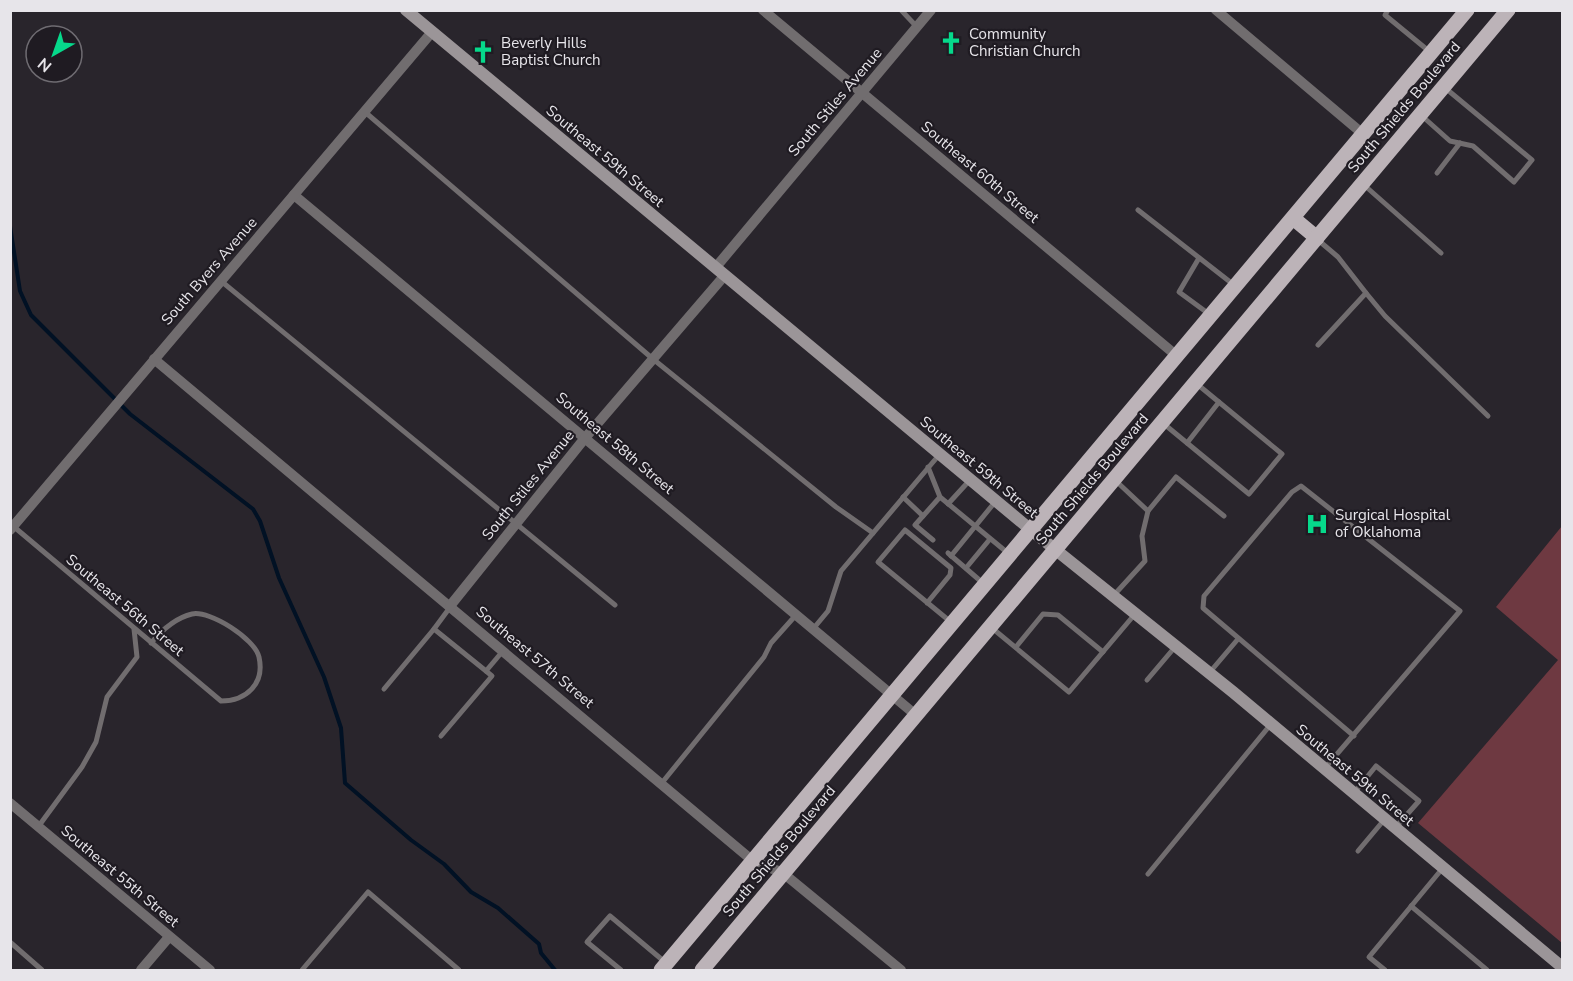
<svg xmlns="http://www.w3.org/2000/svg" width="1573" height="981" font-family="'Nunito Sans',sans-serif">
	<rect width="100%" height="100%" fill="#29252c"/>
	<path fill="#6e3941" d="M 1562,526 L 1562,943 L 1418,823 L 1558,660 L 1496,607 Z"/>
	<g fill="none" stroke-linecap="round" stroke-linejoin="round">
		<path stroke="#011124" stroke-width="4" d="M 10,226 L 20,291 L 31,315 L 130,414 L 253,509 L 260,521 L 279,578 L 324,677 L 341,728 L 345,783 L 411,840 L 444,864 L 471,892 L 498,908 L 539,944 L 541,953 L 555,970"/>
		<g stroke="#716d6f" stroke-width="5">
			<path d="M 901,10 L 917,27"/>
			<path d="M 1388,10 L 1385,15 L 1430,52"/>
			<path d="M 365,112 L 653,359 L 836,507 L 873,533"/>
			<path d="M 1422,116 L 1450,141 L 1473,146 L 1514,182 L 1532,160 L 1444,87"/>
			<path d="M 1437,173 L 1460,143"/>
			<path d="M 1364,185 L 1441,253"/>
			<path d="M 1138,210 L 1234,285"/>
			<path d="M 1318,240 L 1338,257 L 1366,293 L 1318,345"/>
			<path d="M 1199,258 L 1179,292 L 1209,314"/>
			<path d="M 221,281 L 615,605"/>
			<path d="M 1366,293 L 1385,316 L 1488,416"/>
			<path d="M 1164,424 L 1249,494 L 1282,454 L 1197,384"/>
			<path d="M 1187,443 L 1219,402"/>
			<path d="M 928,467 L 940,497 L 1009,554"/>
			<path d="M 903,497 L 923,516"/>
			<path d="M 948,504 L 969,481"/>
			<path d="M 1148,511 L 1176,477 L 1224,516"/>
			<path d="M 13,526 L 221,701 C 246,701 265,684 259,657 C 255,639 210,610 192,614 C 175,618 162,630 151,643"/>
			<path d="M 933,540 L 915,525 L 940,497"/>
			<path d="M 948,553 L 984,584"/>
			<path d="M 951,556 L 995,502"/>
			<path d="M 966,568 L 990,539"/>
			<path d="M 1114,595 L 1145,561 L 1142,536 L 1148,511 L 1116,481"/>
			<path d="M 927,603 L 950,575 L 951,568 L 905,530 L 878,562 L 952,623"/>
			<path d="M 992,628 L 1069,692 L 1135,614"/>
			<path d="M 434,629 L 451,606"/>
			<path d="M 813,629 L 828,611 L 841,571 L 939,455"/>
			<path d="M 1016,647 L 1043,614 L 1058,615 L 1103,652"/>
			<path d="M 486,671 L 502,652"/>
			<path d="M 1210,672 L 1238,639"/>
			<path d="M 1147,680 L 1175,647"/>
			<path d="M 384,689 L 434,629 L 486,671 L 492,676 L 441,736"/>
			<path d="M 1325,768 L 1460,611 L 1301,486 L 1292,492 L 1204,596 L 1203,608 L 1354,736"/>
			<path d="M 661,784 L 764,657 L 771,643 L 796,615"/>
			<path d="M 1354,793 L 1376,766 L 1419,801 L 1395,828"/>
			<path d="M 38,827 L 82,767 L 96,742 L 107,697 L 137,657 L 134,629"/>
			<path d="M 1358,851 L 1384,820"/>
			<path d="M 1148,874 L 1271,724"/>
			<path d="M 1411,906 L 1487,970"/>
			<path d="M 10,942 L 42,970"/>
			<path d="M 302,970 L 368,892 L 459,970"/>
			<path d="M 621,970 L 587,942 L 610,916 L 666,963"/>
			<path d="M 1385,970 L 1369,957 L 1442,869"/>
		</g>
		<g stroke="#716d6f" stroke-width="10">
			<path d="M 763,10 L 1177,356"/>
			<path d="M 1216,10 L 1363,134"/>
			<path d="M 294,195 L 917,716"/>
			<path d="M 716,267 L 931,10"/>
			<path d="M 154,359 L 753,861 L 783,873 L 901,970"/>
			<path d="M 10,530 L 432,32"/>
			<path d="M 450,606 L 585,438 L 725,275"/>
			<path d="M 10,803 L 210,970"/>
			<path d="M 141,970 L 169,937"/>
		</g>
		<path stroke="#9b9598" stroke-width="12" d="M 406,10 L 1031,530 L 1233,692 L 1562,967"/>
		<g stroke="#bcb3b8" stroke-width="15">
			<path d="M 1293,218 L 1317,238"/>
			<path d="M 661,970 L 1467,10"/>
			<path d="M 702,970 L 1508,10"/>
		</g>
	</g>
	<defs>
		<g id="church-bare" transform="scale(1.8)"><path d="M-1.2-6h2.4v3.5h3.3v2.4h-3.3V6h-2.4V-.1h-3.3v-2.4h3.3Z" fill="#06d98b" stroke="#1f1b22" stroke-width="2.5" paint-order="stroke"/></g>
		<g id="hospital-bare" transform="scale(1.8)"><path d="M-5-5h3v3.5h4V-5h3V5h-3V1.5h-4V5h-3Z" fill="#06d98b" stroke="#1f1b22" stroke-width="2.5" paint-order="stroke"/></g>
	</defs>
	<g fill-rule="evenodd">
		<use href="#church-bare" x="951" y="43"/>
		<use href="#church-bare" x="483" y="52"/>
		<use href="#hospital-bare" x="1317" y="524"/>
	</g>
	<g text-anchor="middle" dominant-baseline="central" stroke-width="4.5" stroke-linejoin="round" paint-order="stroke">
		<g font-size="15" fill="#e7e5ea" stroke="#1f1b22" text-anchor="start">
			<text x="969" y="34">Community<tspan x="969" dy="17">Christian Church</tspan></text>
			<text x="501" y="43">Beverly Hills<tspan x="501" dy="17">Baptist Church</tspan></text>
			<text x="1335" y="515">Surgical Hospital<tspan x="1335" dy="17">of Oklahoma</tspan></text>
		</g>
		<g font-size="15" fill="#e7e5ea" stroke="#1f1b22">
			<text transform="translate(835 102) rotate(-50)">South Stiles Avenue</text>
			<text transform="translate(1404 107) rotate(-50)">South Shields Boulevard</text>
			<text transform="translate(605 156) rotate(40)">Southeast 59th Street</text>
			<text transform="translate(980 172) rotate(40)">Southeast 60th Street</text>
			<text transform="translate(209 271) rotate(-49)">South Byers Avenue</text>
			<text transform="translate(615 443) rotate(40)">Southeast 58th Street</text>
			<text transform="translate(979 467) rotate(40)">Southeast 59th Street</text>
			<text transform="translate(1092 479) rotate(-50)">South Shields Boulevard</text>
			<text transform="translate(528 485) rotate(-51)">South Stiles Avenue</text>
			<text transform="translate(125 605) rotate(40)">Southeast 56th Street</text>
			<text transform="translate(535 657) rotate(40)">Southeast 57th Street</text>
			<text transform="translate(1355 775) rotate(40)">Southeast 59th Street</text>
			<text transform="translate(779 851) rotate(-50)">South Shields Boulevard</text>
			<text transform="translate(120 876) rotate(40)">Southeast 55th Street</text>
		</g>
	</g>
	<rect width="1573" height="981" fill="none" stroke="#e7e5ea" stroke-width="24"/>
	<g transform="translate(54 54) rotate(220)"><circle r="28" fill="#1f1b22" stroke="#6f6c72" stroke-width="1.5"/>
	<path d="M0-4.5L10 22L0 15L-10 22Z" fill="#06d98b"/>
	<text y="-9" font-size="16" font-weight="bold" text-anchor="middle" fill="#e7e5ea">N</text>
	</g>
</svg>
